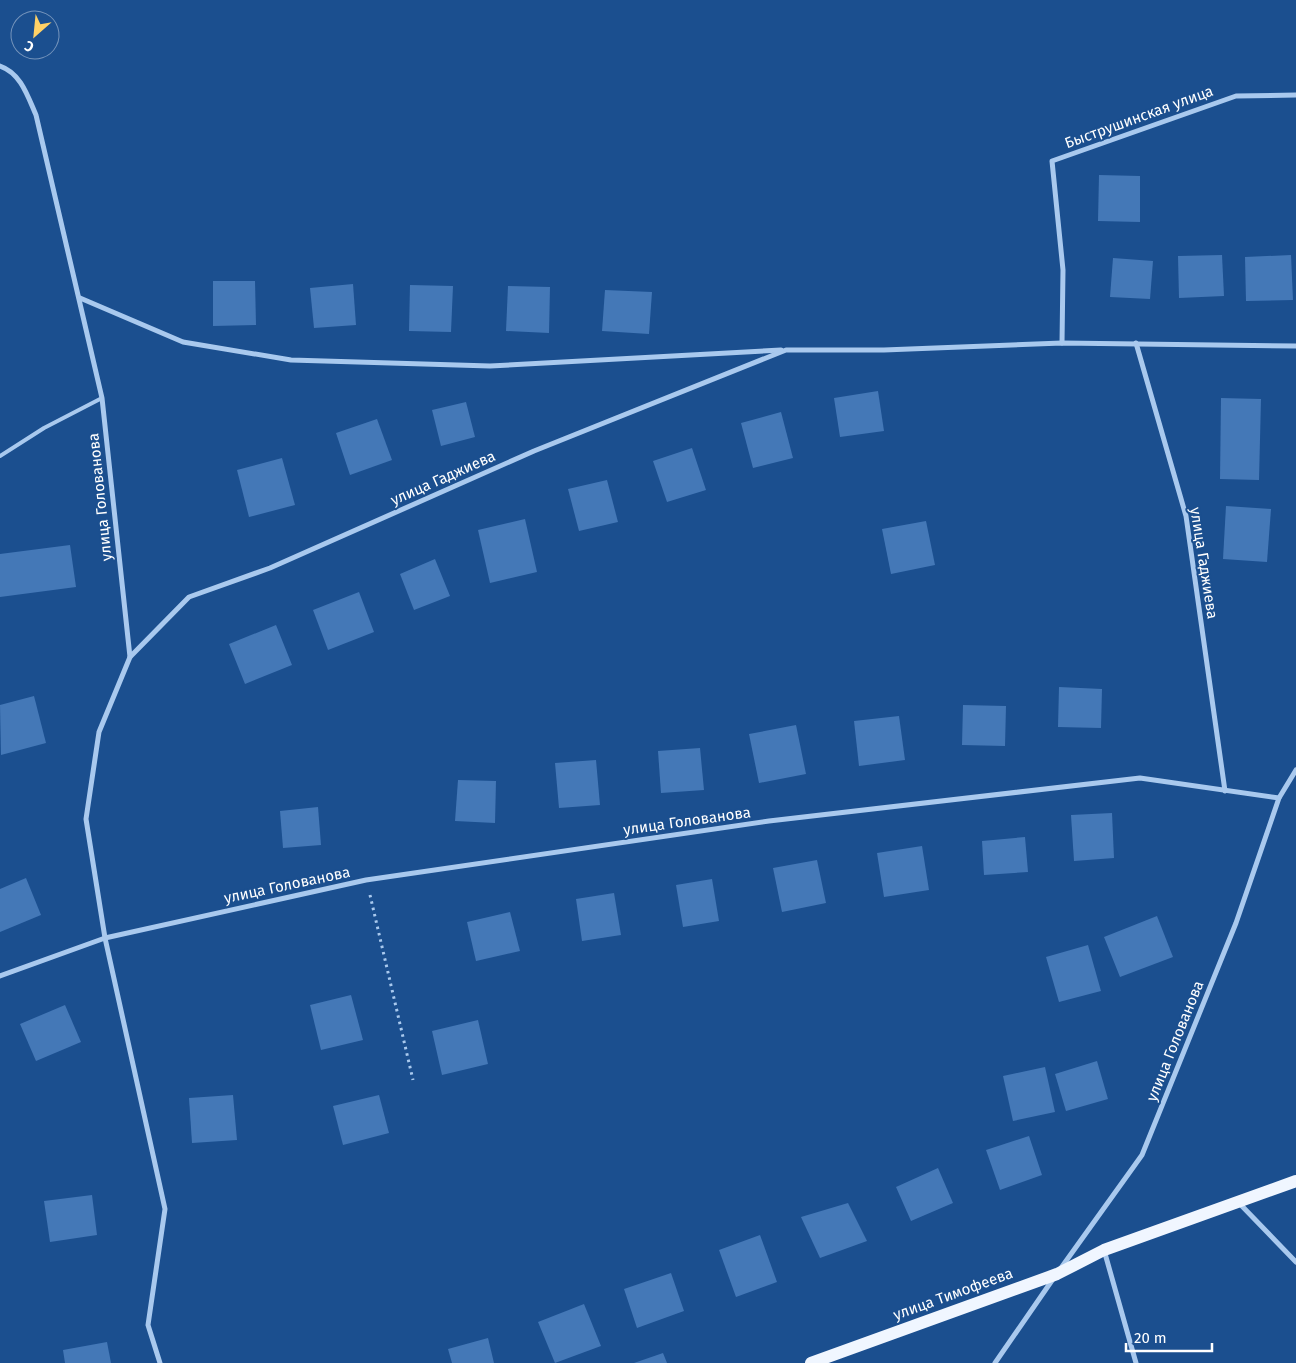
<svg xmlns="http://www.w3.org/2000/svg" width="1296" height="1363" font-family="'Fira Sans',sans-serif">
	<rect width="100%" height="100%" fill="#1b4f8f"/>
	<g fill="#4478b7">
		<path d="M 1099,175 L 1140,176 L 1140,222 L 1098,221 Z"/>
		<path d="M 1222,255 L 1224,296 L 1179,298 L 1178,256 Z"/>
		<path d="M 1291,255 L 1293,300 L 1246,301 L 1245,257 Z"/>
		<path d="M 1113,258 L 1153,261 L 1150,299 L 1110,297 Z"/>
		<path d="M 213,281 L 255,281 L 256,325 L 213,326 Z"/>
		<path d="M 353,284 L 356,325 L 314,328 L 310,288 Z"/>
		<path d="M 410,285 L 453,286 L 451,332 L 409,331 Z"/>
		<path d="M 508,286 L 550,287 L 549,333 L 506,331 Z"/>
		<path d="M 605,290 L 652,292 L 649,334 L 602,331 Z"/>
		<path d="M 878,391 L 884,431 L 840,437 L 834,398 Z"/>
		<path d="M 1221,398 L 1261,399 L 1259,480 L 1220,479 Z"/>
		<path d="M 466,402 L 475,437 L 441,446 L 432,410 Z"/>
		<path d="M 781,412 L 793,458 L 753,468 L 741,423 Z"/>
		<path d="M 377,419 L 392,460 L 350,475 L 336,433 Z"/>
		<path d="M 692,448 L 706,490 L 667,502 L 653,461 Z"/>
		<path d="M 282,458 L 295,505 L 249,517 L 237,470 Z"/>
		<path d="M 607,480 L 618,522 L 579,531 L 568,489 Z"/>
		<path d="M 1226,506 L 1271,509 L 1267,562 L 1223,559 Z"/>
		<path d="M 525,519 L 537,572 L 490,583 L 478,530 Z"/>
		<path d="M 926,521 L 935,565 L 891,574 L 882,529 Z"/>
		<path d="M 70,545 L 76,587 L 0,597 L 0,554 Z"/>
		<path d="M 435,559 L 450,596 L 414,610 L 400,574 Z"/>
		<path d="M 359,592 L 374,632 L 328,650 L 313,610 Z"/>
		<path d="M 276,625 L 292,665 L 245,684 L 229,644 Z"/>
		<path d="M 1059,687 L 1102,689 L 1101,728 L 1058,727 Z"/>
		<path d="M 34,696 L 46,743 L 1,755 L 0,705 Z"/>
		<path d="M 963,705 L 1006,706 L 1005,746 L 962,745 Z"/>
		<path d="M 899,716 L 905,760 L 859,766 L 854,721 Z"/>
		<path d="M 796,725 L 806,774 L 759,783 L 749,734 Z"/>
		<path d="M 700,748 L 704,790 L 661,793 L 658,751 Z"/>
		<path d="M 596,760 L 600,805 L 559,808 L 555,763 Z"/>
		<path d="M 458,780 L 496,781 L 495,823 L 455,821 Z"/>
		<path d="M 318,807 L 321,845 L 283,848 L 280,811 Z"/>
		<path d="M 1112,813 L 1114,858 L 1074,861 L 1071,815 Z"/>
		<path d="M 1025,837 L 1028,872 L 984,875 L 982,841 Z"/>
		<path d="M 922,846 L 929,890 L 884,897 L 877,853 Z"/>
		<path d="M 817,860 L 826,903 L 782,912 L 773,868 Z"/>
		<path d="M 26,878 L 41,915 L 0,932 L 0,889 Z"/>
		<path d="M 712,879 L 719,921 L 683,927 L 676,885 Z"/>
		<path d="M 614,893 L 621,935 L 582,941 L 576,899 Z"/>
		<path d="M 510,912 L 520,951 L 476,961 L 467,922 Z"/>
		<path d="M 1157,916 L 1173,957 L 1120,977 L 1104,937 Z"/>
		<path d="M 1088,945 L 1101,991 L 1059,1002 L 1046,957 Z"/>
		<path d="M 351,995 L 363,1040 L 321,1050 L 310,1005 Z"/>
		<path d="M 65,1005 L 81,1042 L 36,1061 L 20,1024 Z"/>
		<path d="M 478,1020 L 488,1064 L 442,1075 L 432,1031 Z"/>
		<path d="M 1097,1061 L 1108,1099 L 1066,1111 L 1055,1074 Z"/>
		<path d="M 1045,1067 L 1055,1112 L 1013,1121 L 1003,1076 Z"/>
		<path d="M 233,1095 L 237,1140 L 192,1143 L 189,1098 Z"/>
		<path d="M 379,1095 L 389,1133 L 343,1145 L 333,1106 Z"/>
		<path d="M 1029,1136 L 1042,1175 L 1000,1190 L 986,1150 Z"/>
		<path d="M 938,1168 L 953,1203 L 911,1221 L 896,1187 Z"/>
		<path d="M 92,1195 L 97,1235 L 50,1242 L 44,1201 Z"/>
		<path d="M 848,1203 L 867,1241 L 820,1258 L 801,1217 Z"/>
		<path d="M 760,1235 L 777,1282 L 736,1297 L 719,1250 Z"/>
		<path d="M 671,1273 L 684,1311 L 637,1328 L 624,1289 Z"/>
		<path d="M 584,1304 L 601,1346 L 555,1363 L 538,1322 Z"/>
		<path d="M 488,1338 L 494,1363 L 452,1363 L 448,1349 Z"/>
		<path d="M 107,1342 L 111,1363 L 65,1363 L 63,1350 Z"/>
		<path d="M 663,1353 L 667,1363 L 634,1363 Z"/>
	</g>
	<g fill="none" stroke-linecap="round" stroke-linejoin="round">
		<path stroke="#a9c9ee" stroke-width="3" stroke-dasharray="2.5 4" stroke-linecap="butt" d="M 370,895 L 413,1080"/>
		<path stroke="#a9c9ee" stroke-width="4" d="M 0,456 L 44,428 L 102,398"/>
		<g stroke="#a9c9ee" stroke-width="5">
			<path d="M 0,66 C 21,73 28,97 36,115 L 102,398 L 130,657 L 99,732 L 86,819 L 105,938 L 165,1209 L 148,1325 L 160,1363"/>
			<path d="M 80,298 L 183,342 L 291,360 L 490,366 L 781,350"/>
			<path d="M 1062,343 L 1063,270 L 1052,161 L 1236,96 L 1296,95"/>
			<path d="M 1136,343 L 1186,516 L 1225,791"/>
			<path d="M 130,657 L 189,597 L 270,568 L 534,451 L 786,350 L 884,350 L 1062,343 L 1296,346"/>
			<path d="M 0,976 L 105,938 L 366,880 L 769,821 L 1140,778 L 1279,798"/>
			<path d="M 1239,1203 L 1296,1262"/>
			<path d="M 1104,1250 L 1136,1363"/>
			<path d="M 1061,1268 L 1142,1155 L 1236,923 L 1279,798 L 1296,770"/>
			<path d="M 995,1363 L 1053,1279"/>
		</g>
		<path stroke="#f0f6ff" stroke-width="12" d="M 811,1363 L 1057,1274 L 1104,1250 L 1296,1181"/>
	</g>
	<g text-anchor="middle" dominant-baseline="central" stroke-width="4" stroke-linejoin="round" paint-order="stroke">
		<g font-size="15" fill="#fff" stroke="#1b4f8f">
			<text transform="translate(1139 117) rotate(-20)">Быструшинская улица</text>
			<text transform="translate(443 478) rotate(-24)">улица Гаджиева</text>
			<text transform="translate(100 497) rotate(-96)">улица Голованова</text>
			<text transform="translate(1204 563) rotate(81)">улица Гаджиева</text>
			<text transform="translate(687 821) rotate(-8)">улица Голованова</text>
			<text transform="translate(287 885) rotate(-12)">улица Голованова</text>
			<text transform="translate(1175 1041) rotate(-68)">улица Голованова</text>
			<text transform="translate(953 1294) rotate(-20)">улица Тимофеева</text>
		</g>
	</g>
	<g transform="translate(35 35) rotate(207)"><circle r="24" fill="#1b4f8f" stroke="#7695bc"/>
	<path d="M0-4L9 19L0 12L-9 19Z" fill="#ffd166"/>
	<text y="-8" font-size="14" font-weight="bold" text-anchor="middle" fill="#ffffff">С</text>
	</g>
	<path d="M1126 1343v8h86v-8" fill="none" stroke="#ffffff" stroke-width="2.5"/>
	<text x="1134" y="1343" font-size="15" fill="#ffffff" stroke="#1b4f8f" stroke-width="4" paint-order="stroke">20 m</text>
</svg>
